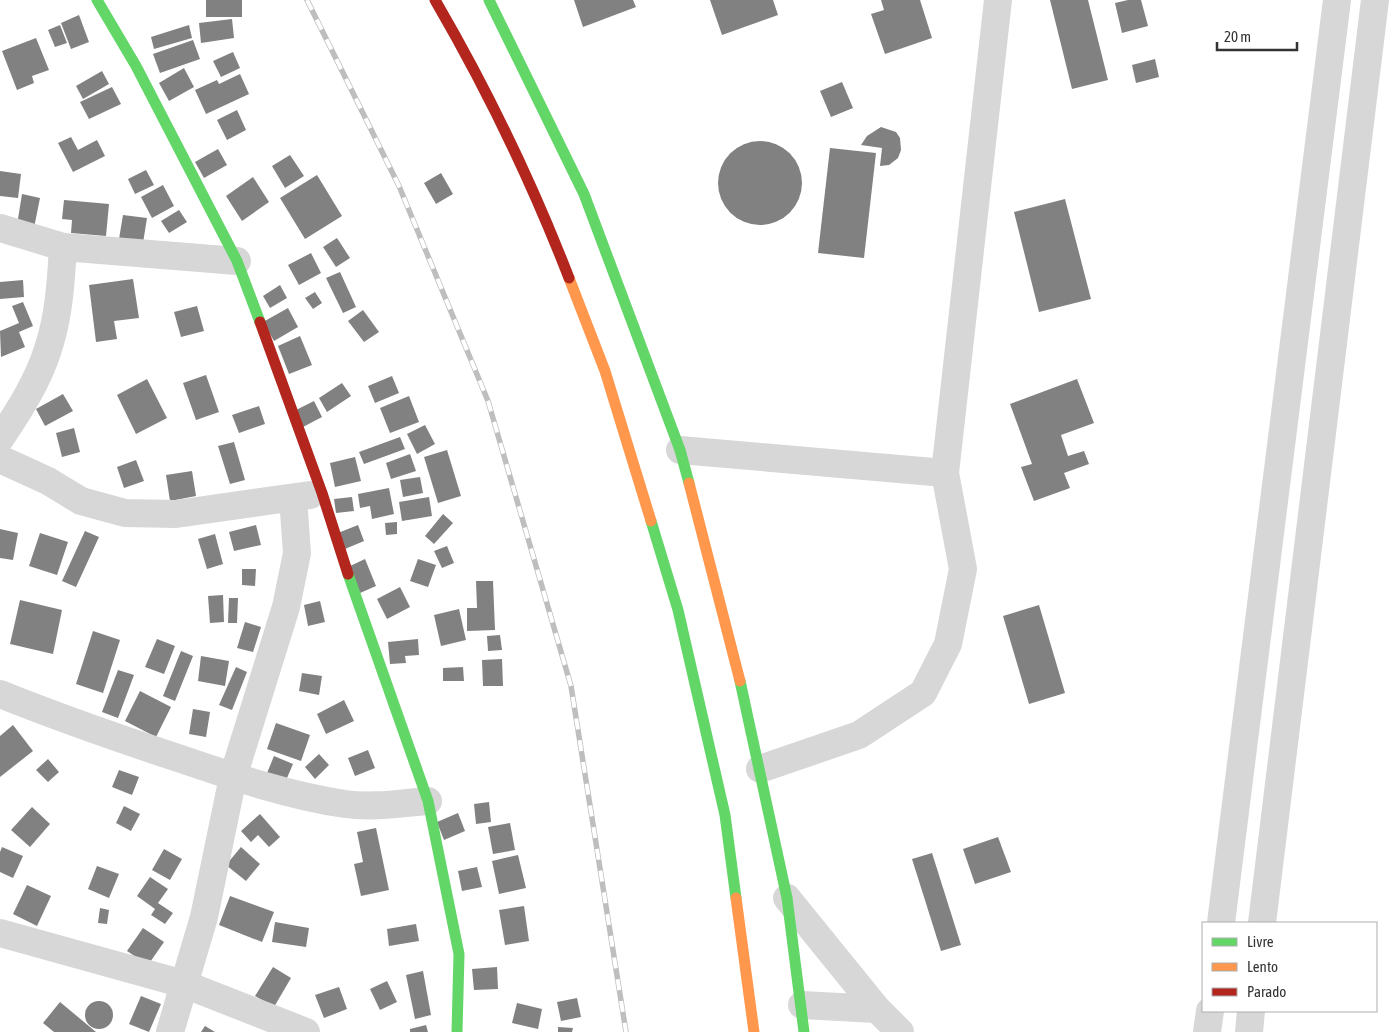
<svg xmlns="http://www.w3.org/2000/svg" width="1397" height="1032" font-family="'Asap Condensed',sans-serif">
	<rect width="100%" height="100%" fill="#fff"/>
	<g fill="#818181">
		<rect x="206" y="0" width="36" height="17"/>
		<path d="M 574,0 L 633,0 L 636,7 L 583,27 Z"/>
		<path d="M 710,0 L 773,0 L 778,15 L 722,35 Z"/>
		<path d="M 881,0 L 920,0 L 932,38 L 885,54 L 871,14 L 884,10 Z"/>
		<path d="M 1050,0 L 1088,0 L 1108,80 L 1072,89 Z"/>
		<path d="M 1128,0 L 1141,0 L 1148,26 L 1122,33 L 1115,3 Z"/>
		<path d="M 79,15 L 89,42 L 71,49 L 61,23 Z"/>
		<path d="M 232,19 L 234,38 L 201,43 L 199,23 Z"/>
		<path d="M 60,25 L 67,43 L 55,47 L 48,30 Z"/>
		<path d="M 189,25 L 192,38 L 154,49 L 151,37 Z"/>
		<path d="M 36,38 L 49,70 L 32,76 L 34,83 L 17,90 L 2,51 Z"/>
		<path d="M 193,40 L 200,59 L 160,73 L 153,54 Z"/>
		<path d="M 233,52 L 240,68 L 221,77 L 213,61 Z"/>
		<path d="M 1155,59 L 1159,77 L 1136,83 L 1132,65 Z"/>
		<path d="M 184,68 L 194,87 L 169,101 L 159,83 Z"/>
		<path d="M 102,71 L 109,84 L 83,99 L 76,86 Z"/>
		<path d="M 240,74 L 249,94 L 206,114 L 195,90 L 217,80 L 219,84 Z"/>
		<path d="M 842,82 L 853,108 L 831,117 L 820,91 Z"/>
		<path d="M 112,87 L 121,104 L 89,119 L 80,102 Z"/>
		<path d="M 237,110 L 246,130 L 227,140 L 217,120 Z"/>
		<path d="M 881,127 L 896,132 L 900,138 L 901,150 L 898,158 L 889,165 L 880,166 L 882,148 L 861,145 L 867,136 Z"/>
		<path d="M 71,137 L 78,150 L 97,140 L 105,156 L 73,172 L 58,143 Z"/>
		<circle cx="760" cy="183" r="42"/>
		<path d="M 830,148 L 876,153 L 864,258 L 818,253 Z"/>
		<path d="M 218,149 L 227,165 L 204,178 L 195,162 Z"/>
		<path d="M 290,155 L 304,176 L 285,188 L 272,166 Z"/>
		<path d="M 146,170 L 154,185 L 135,194 L 128,179 Z"/>
		<path d="M 0,171 L 21,174 L 18,198 L 0,196 Z"/>
		<path d="M 441,173 L 453,194 L 436,204 L 424,183 Z"/>
		<path d="M 317,175 L 342,216 L 305,239 L 280,198 Z"/>
		<path d="M 253,177 L 269,202 L 242,221 L 226,196 Z"/>
		<path d="M 163,185 L 174,206 L 152,218 L 141,197 Z"/>
		<path d="M 22,194 L 40,198 L 34,228 L 17,225 Z"/>
		<path d="M 1065,199 L 1091,299 L 1039,312 L 1014,212 Z"/>
		<path d="M 64,200 L 109,204 L 106,236 L 71,233 L 72,220 L 62,219 Z"/>
		<path d="M 179,210 L 187,222 L 169,233 L 161,221 Z"/>
		<path d="M 123,215 L 147,218 L 143,243 L 119,239 Z"/>
		<path d="M 337,238 L 350,258 L 336,267 L 323,247 Z"/>
		<path d="M 311,253 L 321,273 L 299,285 L 288,265 Z"/>
		<path d="M 340,272 L 356,307 L 343,313 L 326,278 Z"/>
		<path d="M 133,279 L 139,318 L 114,321 L 117,339 L 96,342 L 89,285 Z"/>
		<path d="M 23,280 L 24,297 L 0,299 L 0,282 Z"/>
		<path d="M 280,285 L 287,298 L 270,308 L 263,296 Z"/>
		<path d="M 315,292 L 322,303 L 313,309 L 305,298 Z"/>
		<path d="M 23,302 L 33,326 L 19,332 L 25,347 L 1,357 L 0,331 L 19,323 L 12,306 Z"/>
		<path d="M 197,306 L 204,331 L 181,337 L 174,312 Z"/>
		<path d="M 288,308 L 298,327 L 274,341 L 263,322 Z"/>
		<path d="M 363,310 L 379,332 L 364,342 L 348,321 Z"/>
		<path d="M 300,336 L 312,365 L 289,374 L 278,346 Z"/>
		<path d="M 206,375 L 219,412 L 196,420 L 183,383 Z"/>
		<path d="M 392,376 L 399,393 L 375,403 L 368,386 Z"/>
		<path d="M 147,379 L 167,418 L 136,434 L 117,395 Z"/>
		<path d="M 1077,379 L 1094,423 L 1061,435 L 1068,456 L 1084,451 L 1089,464 L 1064,473 L 1070,488 L 1034,501 L 1021,467 L 1032,464 L 1010,404 Z"/>
		<path d="M 342,383 L 351,396 L 327,412 L 319,398 Z"/>
		<path d="M 63,394 L 73,411 L 45,426 L 36,409 Z"/>
		<path d="M 409,396 L 419,422 L 390,433 L 380,408 Z"/>
		<path d="M 314,401 L 322,417 L 303,427 L 294,411 Z"/>
		<path d="M 259,406 L 265,424 L 239,433 L 232,415 Z"/>
		<path d="M 425,425 L 435,444 L 417,454 L 407,434 Z"/>
		<path d="M 74,428 L 80,452 L 62,457 L 56,433 Z"/>
		<path d="M 400,437 L 405,449 L 364,464 L 359,452 Z"/>
		<path d="M 234,442 L 245,480 L 230,484 L 218,446 Z"/>
		<path d="M 447,450 L 461,496 L 438,503 L 424,457 Z"/>
		<path d="M 410,454 L 416,471 L 391,479 L 386,463 Z"/>
		<path d="M 355,457 L 361,481 L 335,487 L 330,463 Z"/>
		<path d="M 136,460 L 144,481 L 124,488 L 117,467 Z"/>
		<path d="M 192,471 L 196,496 L 170,501 L 166,475 Z"/>
		<path d="M 420,477 L 423,493 L 403,497 L 400,480 Z"/>
		<path d="M 389,488 L 394,514 L 372,519 L 370,506 L 360,508 L 358,494 Z"/>
		<path d="M 352,497 L 354,511 L 336,513 L 334,499 Z"/>
		<path d="M 429,497 L 432,516 L 402,521 L 399,502 Z"/>
		<path d="M 443,514 L 453,523 L 434,544 L 425,536 Z"/>
		<path d="M 397,522 L 397,534 L 386,535 L 385,523 Z"/>
		<path d="M 256,525 L 261,545 L 234,551 L 229,532 Z"/>
		<path d="M 358,525 L 364,541 L 345,549 L 338,533 Z"/>
		<path d="M 0,529 L 18,533 L 13,560 L 0,558 Z"/>
		<path d="M 85,531 L 99,537 L 76,587 L 62,581 Z"/>
		<path d="M 40,533 L 68,542 L 57,575 L 29,566 Z"/>
		<path d="M 215,534 L 223,564 L 207,569 L 198,539 Z"/>
		<path d="M 447,546 L 454,563 L 442,568 L 434,551 Z"/>
		<path d="M 365,559 L 376,586 L 360,593 L 348,567 Z"/>
		<path d="M 418,559 L 436,565 L 428,587 L 410,581 Z"/>
		<path d="M 242,569 L 256,569 L 255,586 L 242,585 Z"/>
		<path d="M 476,581 L 493,581 L 495,630 L 467,631 L 467,608 L 477,608 Z"/>
		<path d="M 400,587 L 410,607 L 387,619 L 377,599 Z"/>
		<path d="M 223,595 L 224,622 L 210,623 L 208,596 Z"/>
		<path d="M 229,598 L 238,598 L 237,623 L 228,623 Z"/>
		<path d="M 20,600 L 62,610 L 53,654 L 10,644 Z"/>
		<path d="M 320,601 L 325,622 L 308,626 L 304,605 Z"/>
		<path d="M 1039,605 L 1065,693 L 1029,704 L 1003,616 Z"/>
		<path d="M 459,609 L 466,640 L 441,646 L 434,615 Z"/>
		<path d="M 245,622 L 261,627 L 253,652 L 237,648 Z"/>
		<path d="M 93,631 L 120,640 L 103,693 L 76,684 Z"/>
		<path d="M 500,635 L 502,650 L 488,651 L 487,636 Z"/>
		<path d="M 157,639 L 175,646 L 164,674 L 145,667 Z"/>
		<path d="M 418,639 L 419,655 L 405,656 L 406,663 L 390,664 L 388,642 Z"/>
		<path d="M 181,651 L 193,656 L 175,701 L 163,696 Z"/>
		<path d="M 201,656 L 229,661 L 225,686 L 198,681 Z"/>
		<path d="M 502,659 L 503,686 L 483,686 L 482,660 Z"/>
		<path d="M 236,667 L 247,672 L 232,710 L 219,705 Z"/>
		<path d="M 463,667 L 464,681 L 443,681 L 443,668 Z"/>
		<path d="M 118,670 L 134,675 L 118,718 L 102,712 Z"/>
		<path d="M 302,673 L 322,676 L 319,695 L 299,691 Z"/>
		<path d="M 140,691 L 171,707 L 156,737 L 125,721 Z"/>
		<path d="M 344,700 L 354,721 L 326,734 L 317,714 Z"/>
		<path d="M 193,709 L 210,712 L 206,737 L 189,734 Z"/>
		<path d="M 276,723 L 310,735 L 301,761 L 267,749 Z"/>
		<path d="M 13,725 L 33,751 L 0,777 L 0,736 Z"/>
		<path d="M 368,750 L 375,768 L 355,776 L 348,758 Z"/>
		<path d="M 319,754 L 329,765 L 315,779 L 305,767 Z"/>
		<path d="M 274,756 L 293,764 L 284,785 L 265,778 Z"/>
		<path d="M 48,759 L 59,772 L 48,782 L 36,770 Z"/>
		<path d="M 119,770 L 139,777 L 132,795 L 112,787 Z"/>
		<path d="M 489,802 L 491,822 L 476,824 L 474,804 Z"/>
		<path d="M 124,806 L 140,814 L 131,831 L 116,823 Z"/>
		<path d="M 32,807 L 50,824 L 30,847 L 11,830 Z"/>
		<path d="M 458,813 L 465,831 L 444,840 L 437,822 Z"/>
		<path d="M 260,814 L 280,837 L 269,847 L 258,835 L 251,842 L 241,831 Z"/>
		<path d="M 510,823 L 515,850 L 493,854 L 488,827 Z"/>
		<path d="M 376,828 L 389,890 L 361,896 L 354,864 L 363,862 L 357,832 Z"/>
		<path d="M 998,837 L 1011,872 L 975,884 L 963,849 Z"/>
		<path d="M 2,847 L 23,856 L 13,878 L 0,872 L 0,852 Z"/>
		<path d="M 241,847 L 260,864 L 246,881 L 226,865 Z"/>
		<path d="M 164,849 L 182,859 L 170,880 L 152,870 Z"/>
		<path d="M 932,853 L 961,945 L 941,951 L 912,859 Z"/>
		<path d="M 518,855 L 526,888 L 499,894 L 492,861 Z"/>
		<path d="M 97,866 L 119,874 L 109,898 L 88,889 Z"/>
		<path d="M 477,867 L 482,887 L 462,891 L 458,871 Z"/>
		<path d="M 150,877 L 168,889 L 158,903 L 173,913 L 165,924 L 151,915 L 155,909 L 137,896 Z"/>
		<path d="M 27,885 L 51,896 L 37,926 L 13,914 Z"/>
		<path d="M 230,896 L 274,912 L 262,942 L 219,925 Z"/>
		<path d="M 524,906 L 529,941 L 505,945 L 499,910 Z"/>
		<path d="M 100,908 L 109,910 L 107,924 L 98,923 Z"/>
		<path d="M 275,922 L 309,928 L 306,947 L 272,942 Z"/>
		<path d="M 416,924 L 419,941 L 389,946 L 387,929 Z"/>
		<path d="M 143,928 L 164,942 L 148,965 L 127,951 Z"/>
		<path d="M 273,967 L 291,978 L 274,1007 L 255,996 Z"/>
		<path d="M 497,967 L 498,989 L 474,990 L 472,969 Z"/>
		<path d="M 423,971 L 431,1015 L 415,1019 L 406,975 Z"/>
		<path d="M 387,981 L 397,1002 L 380,1010 L 370,989 Z"/>
		<path d="M 339,987 L 347,1009 L 324,1018 L 315,995 Z"/>
		<path d="M 141,996 L 161,1004 L 149,1032 L 129,1024 Z"/>
		<path d="M 577,998 L 581,1017 L 561,1021 L 557,1002 Z"/>
		<circle cx="99" cy="1015" r="14"/>
		<path d="M 60,1002 L 96,1032 L 54,1032 L 43,1023 Z"/>
		<path d="M 517,1003 L 542,1009 L 538,1029 L 512,1023 Z"/>
		<path d="M 426,1025 L 428,1032 L 410,1032 L 410,1029 Z"/>
		<path d="M 205,1026 L 215,1032 L 201,1032 Z"/>
		<path d="M 558,1027 L 573,1028 L 572,1032 L 558,1032 Z"/>
	</g>
	<g fill="none" stroke-linecap="round" stroke-linejoin="round">
		<g stroke="#d7d7d7" stroke-width="28">
			<path d="M 0,228 L 63,247 L 237,261"/>
			<path d="M 0,439 C 19,411 38,381 48,349 C 59,316 61,281 63,247"/>
			<path d="M 680,450 L 945,473"/>
			<path d="M 0,459 L 48,481 L 81,501 L 125,513 L 176,514 L 310,495"/>
			<path d="M 0,694 C 60,718 120,739 181,759 C 234,777 290,796 345,804 C 373,808 401,803 428,801"/>
			<path d="M 760,769 L 859,735 L 923,693 L 948,644 L 963,569 L 945,473 L 998,0"/>
			<path d="M 787,898 L 877,1009 L 900,1032"/>
			<path d="M 1221,923 L 1337,0"/>
			<path d="M 1262,923 L 1375,0"/>
			<path d="M 0,933 L 184,984 L 306,1032"/>
			<path d="M 802,1005 L 877,1009"/>
			<path d="M 170,1032 L 204,917 L 233,777 L 286,607 L 297,553 L 293,498"/>
			<path d="M 1207,1032 L 1210,1011"/>
			<path d="M 1249,1032 L 1251,1011"/>
		</g>
		<g stroke="#63d668" stroke-width="11">
			<path d="M 97,0 L 136,66 L 237,261 L 260,322"/>
			<path d="M 489,0 L 584,194 L 680,450 L 689,483"/>
			<path d="M 651,521 L 678,610 L 725,815 L 736,898"/>
			<path d="M 348,574 L 428,801 L 459,954 L 457,1032"/>
			<path d="M 740,681 L 787,898 L 804,1032"/>
		</g>
		<g stroke="#ff974d" stroke-width="11">
			<path d="M 569,278 L 605,371 L 651,521"/>
			<path d="M 689,483 L 740,681"/>
			<path d="M 736,898 L 754,1032"/>
		</g>
		<g stroke="#b3261e" stroke-width="11">
			<path d="M 435,0 C 488,91 531,180 569,278"/>
			<path d="M 260,322 L 322,493 L 348,574"/>
		</g>
		<g stroke="#bebebe" stroke-width="5.5">
			<path id="rail" d="M 307,0 L 399,186 L 488,401 L 571,686 L 626,1032"/>
		</g>
		<use href="#rail" stroke="#fff" stroke-width="4" stroke-dasharray="11" stroke-linecap="butt"/>
	</g>
	<rect x="1202" y="922" width="175" height="90" fill="#ffffff" stroke="#adadad"/>
	<rect x="1212" y="938" width="25" height="8" fill="#63d668" stroke="#adadad"/>
	<text x="1247" y="947" font-size="15" fill="#333333">Livre</text>
	<rect x="1212" y="963" width="25" height="8" fill="#ff974d" stroke="#adadad"/>
	<text x="1247" y="972" font-size="15" fill="#333333">Lento</text>
	<rect x="1212" y="988" width="25" height="8" fill="#b3261e" stroke="#adadad"/>
	<text x="1247" y="997" font-size="15" fill="#333333">Parado</text>
	<path d="M1217 42v8h80v-8" fill="none" stroke="#333333" stroke-width="2.5"/>
	<text x="1224" y="42" font-size="15" fill="#333333" stroke="#ffffff" stroke-width="4" paint-order="stroke">20 m</text>
</svg>
